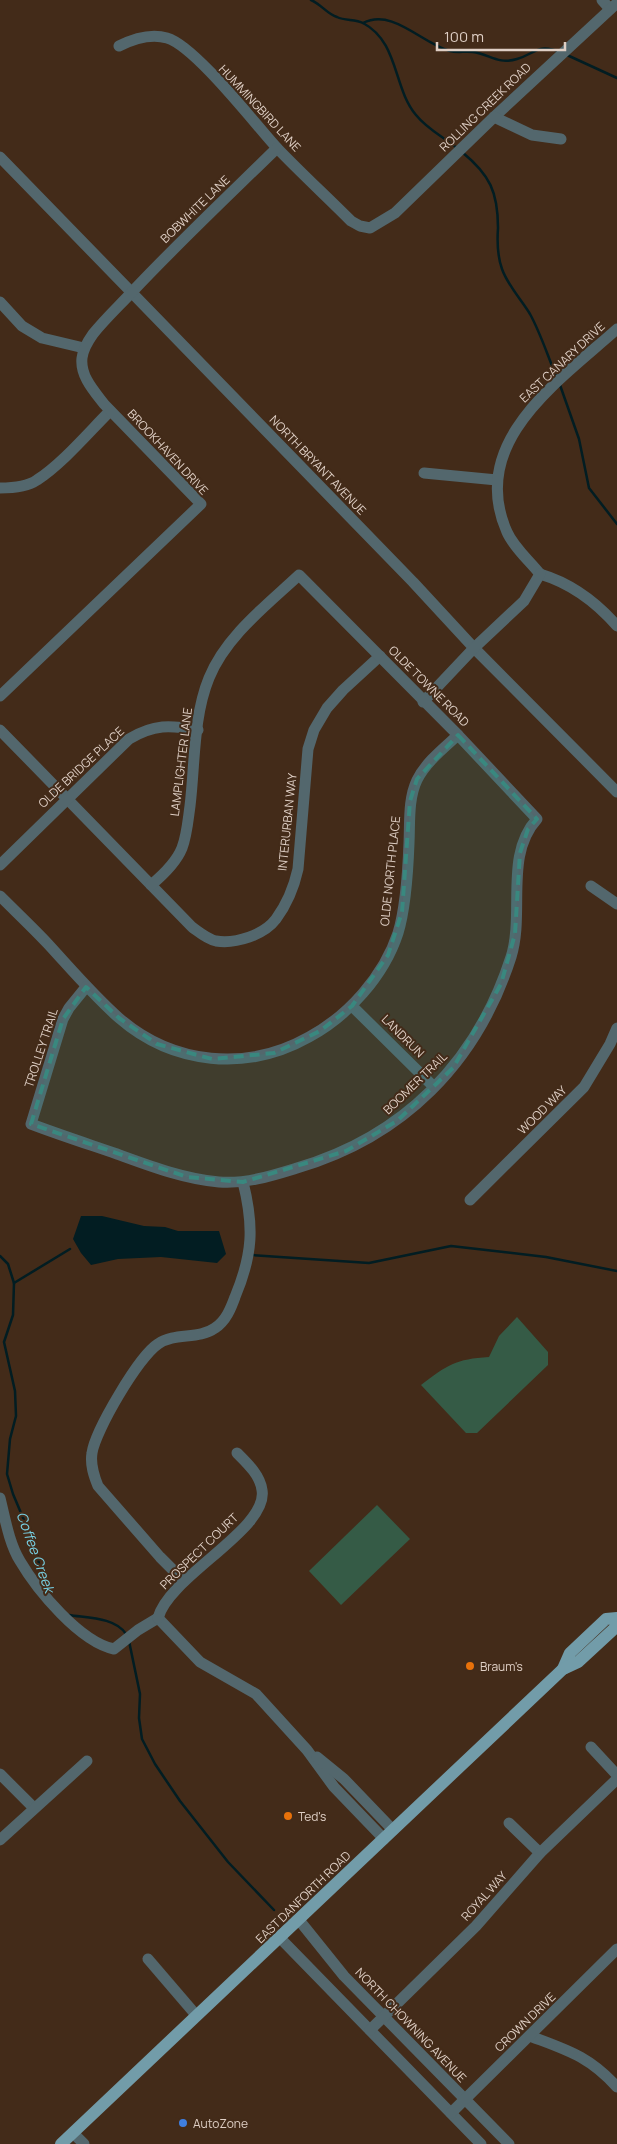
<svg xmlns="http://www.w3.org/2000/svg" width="617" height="2144" font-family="Manrope,sans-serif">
	<rect width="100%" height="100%" fill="#432b19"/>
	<g fill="#355b46">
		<path d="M 517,1317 L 548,1352 L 548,1365 L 477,1433 L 466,1433 L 421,1385 C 447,1365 456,1359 489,1357 L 499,1336 Z"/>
		<path d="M 377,1505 L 410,1539 L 341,1605 L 309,1571 Z"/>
	</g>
	<path fill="#021d22" d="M 81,1216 L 102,1216 L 144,1226 L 165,1227 L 178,1231 L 219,1231 L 226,1254 L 217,1263 L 161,1257 L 118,1259 L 91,1265 L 81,1253 L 73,1239 Z"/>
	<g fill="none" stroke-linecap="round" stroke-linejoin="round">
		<g stroke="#021d22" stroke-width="2.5">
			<path d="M 311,0 C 321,4 327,14 337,17 C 345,21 355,19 363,23 C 399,42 393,88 416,115 C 428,130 444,137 458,149"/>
			<path d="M 363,23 C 393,8 421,43 450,51 C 457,53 465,51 473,52 C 489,54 498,65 517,59 C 535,54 537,43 560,52"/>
			<path d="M 567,55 L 617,78"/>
			<path d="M 462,152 C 490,175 498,192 498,228 C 497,242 497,255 502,269 C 508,286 521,299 530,314 C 541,334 548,357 557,378"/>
			<path d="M 560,385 L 579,439 L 589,488 L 617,524"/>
			<path d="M 252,1255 L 369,1263 L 451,1246 L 546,1257 L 617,1271"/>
			<path d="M 0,1256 L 8,1264 L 14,1283 L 13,1315 L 4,1342 L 15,1391 L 16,1416 L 10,1439 L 7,1474 L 13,1494 L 37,1551 L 40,1571 L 49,1593"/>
			<path d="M 14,1283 L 70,1249"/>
			<path d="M 69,1615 C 86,1618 115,1617 126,1634"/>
			<path d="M 129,1641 L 140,1694 L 139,1718 L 142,1739 L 155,1764 L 180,1801 L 228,1862 L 274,1910"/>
		</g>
		<g stroke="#53676d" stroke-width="11">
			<path d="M 602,0 L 610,9"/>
			<path d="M 119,46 C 133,39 150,33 167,38 C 195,46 255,124 277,148 C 301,173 326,196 351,221 L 360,226 L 370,228 L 395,213 L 494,117 L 617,3"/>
			<path d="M 494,117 L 532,135 L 561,139"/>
			<path d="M 0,157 L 413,582 L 474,648 L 617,792"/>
			<path d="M 0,302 L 22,326 L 42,338 L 84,348"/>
			<path d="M 424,473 L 497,480"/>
			<path d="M 0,488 C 12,488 27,487 37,480 C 62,464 89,432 110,411"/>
			<path d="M 540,574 C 529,560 514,548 507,532 C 467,442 559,381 617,329"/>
			<path d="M 540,574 C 570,583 597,603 617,626"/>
			<path d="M 0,696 L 201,504 L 104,404 C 94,391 80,376 82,358 C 83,349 88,341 93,334 C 105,319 119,306 132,292 C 179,242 229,195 277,148"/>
			<path d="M 423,702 L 474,648 L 524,601 L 540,574"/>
			<path d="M 0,730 L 192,927 C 199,932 207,939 216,941 C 236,944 264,935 276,919 C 287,904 294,887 298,869 L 308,749 L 314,730 L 327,708 L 343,690 L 380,656"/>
			<path d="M 0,865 L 129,739 C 154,724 170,725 198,730"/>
			<path d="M 591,886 L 617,904"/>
			<path d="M 0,896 C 16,912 33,928 48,944 C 71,969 93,995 119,1018 C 173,1065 247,1072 309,1037 C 348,1016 384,976 398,933 C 406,907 408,870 409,843 C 410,822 408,799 417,780 C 426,762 444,748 458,735"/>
			<path d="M 86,987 L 69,1008 L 63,1019 L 31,1124 C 60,1135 88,1144 117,1154 C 150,1166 184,1179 219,1182 C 246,1184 271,1176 297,1168 C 403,1137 477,1063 511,957 C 525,913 504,855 537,819 L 458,735 L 299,575 C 267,605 226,636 209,678 C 193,717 195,765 190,806 C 188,820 187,835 182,848 C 176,863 163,875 151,885"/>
			<path d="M 352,1006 L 434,1087"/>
			<path d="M 470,1200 L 584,1087 L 610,1044 L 617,1028"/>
			<path d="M 0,1498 C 5,1518 9,1543 20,1561 C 37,1590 80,1642 114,1649 L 138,1630 L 158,1618"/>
			<path d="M 184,1581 L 160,1557 L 98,1486 C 94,1476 90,1465 92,1453 C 95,1431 139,1356 158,1344 C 175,1332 198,1340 215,1328 C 226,1321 231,1308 235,1297 C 253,1254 254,1226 243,1182"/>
			<path d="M 158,1618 L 200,1662 L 256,1694 L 307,1750 L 334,1787 L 384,1839"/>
			<path d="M 158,1618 C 169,1576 269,1529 262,1490 C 260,1475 247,1463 237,1453"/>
			<path d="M 591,1747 L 617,1775"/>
			<path d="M 317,1757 L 344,1779 L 393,1830"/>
			<path d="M 0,1774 L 34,1808"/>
			<path d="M 509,1823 L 540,1853"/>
			<path d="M 0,1840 L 87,1761"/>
			<path d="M 299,1920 L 344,1976 L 509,2144"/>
			<path d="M 280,1938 L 481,2144"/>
			<path d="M 148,1959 L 196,2015"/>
			<path d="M 370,2030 L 476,1926 L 540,1853 L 617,1779"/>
			<path d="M 530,2036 C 567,2050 589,2056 617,2087"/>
			<path d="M 451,2113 L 617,1949"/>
			<path d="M 73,2133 L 84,2144"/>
		</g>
		<g stroke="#729ca9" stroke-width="12">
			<path d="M 563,1669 L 570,1653 L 606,1619 L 617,1618"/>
			<path d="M 61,2144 L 563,1669 L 578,1662 L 615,1628 L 617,1620"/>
		</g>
	</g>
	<path fill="#39887f" fill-opacity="0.2" stroke="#39887f" stroke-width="4" stroke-dasharray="10 6" stroke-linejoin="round" d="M 458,735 L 537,819 L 528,829 L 520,853 L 515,934 L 501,984 L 453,1068 L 397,1121 L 346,1151 L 243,1182 L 187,1177 L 31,1124 L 63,1019 L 86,987 L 119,1018 L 157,1044 L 212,1059 L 274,1053 L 320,1031 L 352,1006 L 388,955 L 402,912 L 410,801 L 417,779 Z"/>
	<g fill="#e8710a" stroke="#432b19" stroke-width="2">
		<circle cx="470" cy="1666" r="5"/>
		<circle cx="288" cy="1816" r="5"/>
	</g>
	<circle fill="#3f7fe0" stroke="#432b19" stroke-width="2" cx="183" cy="2123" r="5"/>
	<g text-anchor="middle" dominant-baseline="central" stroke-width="4" stroke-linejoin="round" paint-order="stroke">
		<g font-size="12" fill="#dfcfc5" stroke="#432b19">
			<text transform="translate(485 107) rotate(-44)">ROLLING CREEK ROAD</text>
			<text transform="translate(260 108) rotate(47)">HUMMINGBIRD LANE</text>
			<text transform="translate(195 209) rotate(-44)">BOBWHITE LANE</text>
			<text transform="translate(562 362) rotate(-43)">EAST CANARY DRIVE</text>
			<text transform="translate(168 452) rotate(47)">BROOKHAVEN DRIVE</text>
			<text transform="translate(318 465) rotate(46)">NORTH BRYANT AVENUE</text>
			<text transform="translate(429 686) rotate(45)">OLDE TOWNE ROAD</text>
			<text transform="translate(181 762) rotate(-83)">LAMPLIGHTER LANE</text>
			<text transform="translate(81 767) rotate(-43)">OLDE BRIDGE PLACE</text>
			<text transform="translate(287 822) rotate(-84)">INTERURBAN WAY</text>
			<text transform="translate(390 871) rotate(-84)">OLDE NORTH PLACE</text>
			<text transform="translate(403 1036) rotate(45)">LANDRUN</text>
			<text transform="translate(41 1048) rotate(-72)">TROLLEY TRAIL</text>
			<text transform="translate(415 1083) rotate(-44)">BOOMER TRAIL</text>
			<text transform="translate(542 1110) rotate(-45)">WOOD WAY</text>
			<text transform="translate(199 1551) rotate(-44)">PROSPECT COURT</text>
			<text transform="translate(484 1896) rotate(-48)">ROYAL WAY</text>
			<text transform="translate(303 1897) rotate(-44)">EAST DANFORTH ROAD</text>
			<text transform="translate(525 2022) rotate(-44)">CROWN DRIVE</text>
			<text transform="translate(411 2025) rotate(46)">NORTH CHOWNING AVENUE</text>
		</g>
		<g font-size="12" fill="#dfcfc5" stroke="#432b19" text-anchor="start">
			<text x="480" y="1666">Braum's</text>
			<text x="298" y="1816">Ted's</text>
			<text x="193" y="2123">AutoZone</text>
		</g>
		<g font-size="14" font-style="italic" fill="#77cee1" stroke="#432b19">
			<text transform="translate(36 1552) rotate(70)">Coffee Creek</text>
		</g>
	</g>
	<path d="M437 42v8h128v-8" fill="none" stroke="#dfcfc5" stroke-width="2.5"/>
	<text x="444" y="42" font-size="15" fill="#dfcfc5" stroke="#432b19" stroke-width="4" paint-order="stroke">100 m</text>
</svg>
